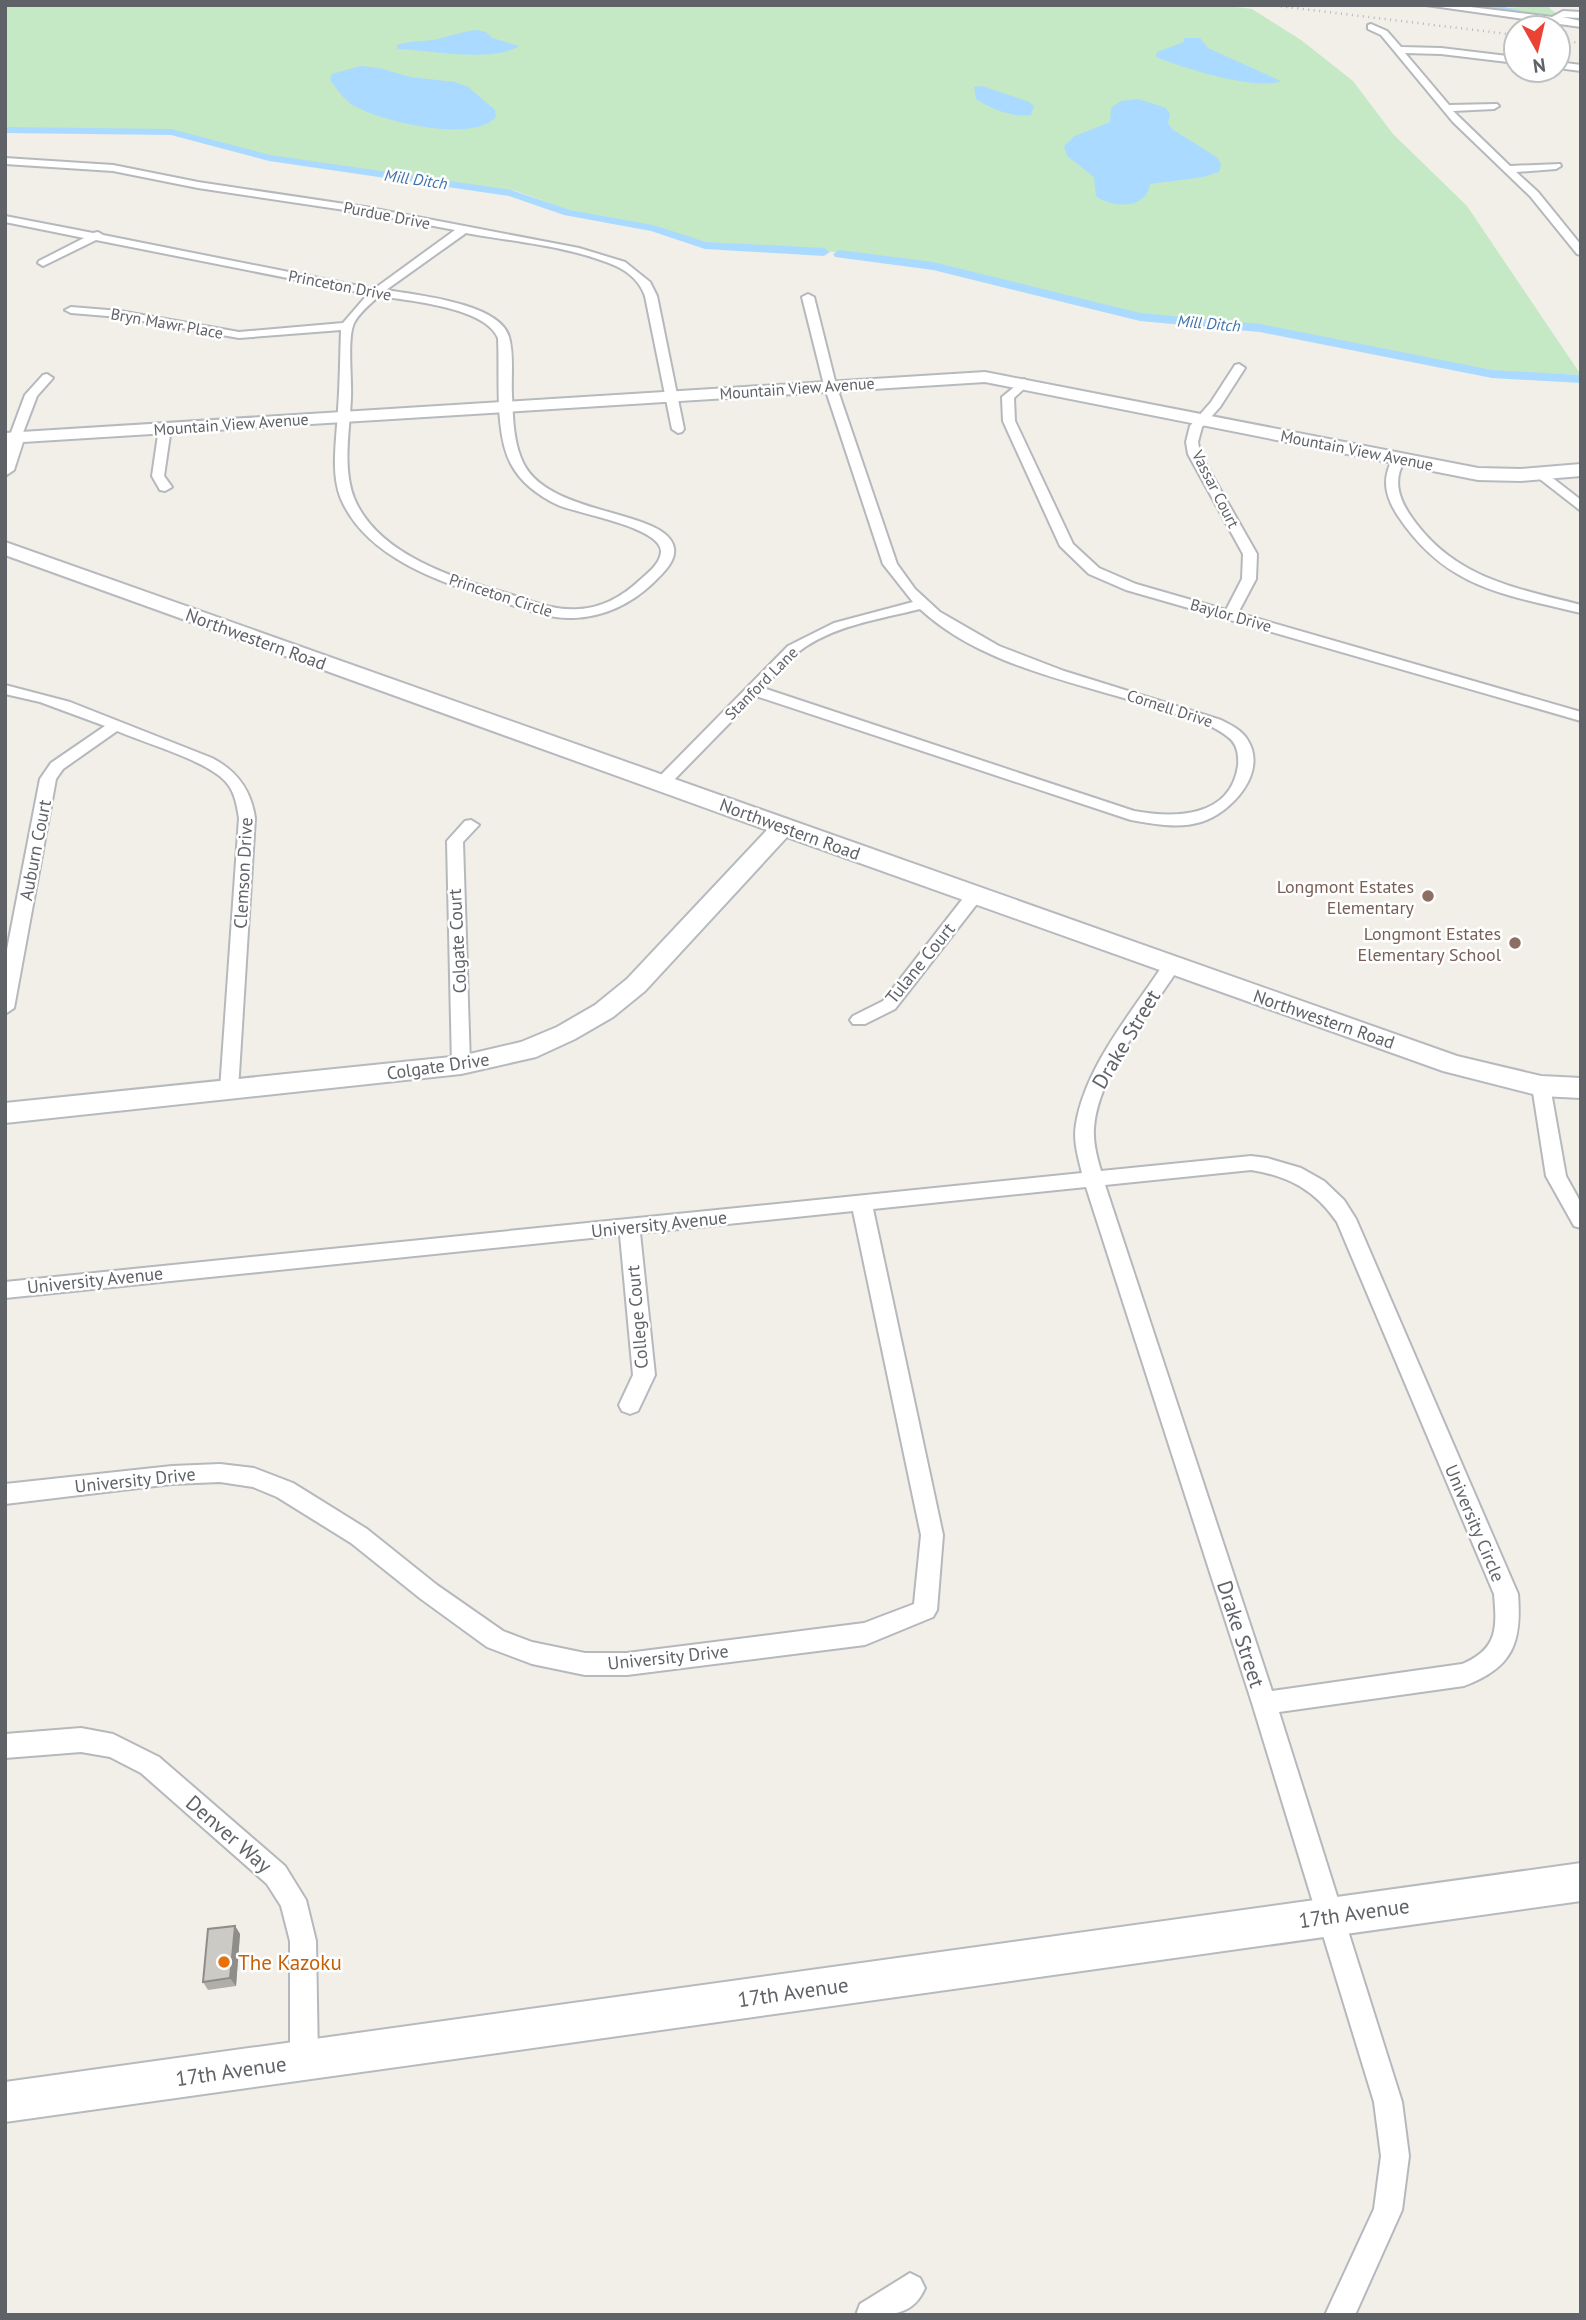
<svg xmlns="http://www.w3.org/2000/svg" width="1586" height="2320" font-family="'PT Sans',sans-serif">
	<rect width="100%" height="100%" fill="#f1efe8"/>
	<g fill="#c5e8c5">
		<path d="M 5,5 L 1220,5 L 1252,9 L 1301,40 L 1353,81 L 1393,134 L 1467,206 L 1581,375 L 1497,371 L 1440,362 L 1263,326 L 1140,315 L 938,265 L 848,253 L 706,242 L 651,226 L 569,210 L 516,191 L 262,155 L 170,130 L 5,129 Z"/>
		<path d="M 1463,5 L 1498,5 L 1502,8 L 1547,6 L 1558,15 L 1557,19 L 1461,9 Z"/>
	</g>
	<g fill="#aadaff">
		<path d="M 477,30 L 486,32 L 492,38 L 519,46 C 492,63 429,50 397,49 L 397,45 C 411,40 424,42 438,39 C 452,36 463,31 477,30 Z"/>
		<path d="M 1184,38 L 1200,38 L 1208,48 L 1281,81 C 1256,91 1183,68 1156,57 L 1157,52 L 1184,42 Z"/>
		<path d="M 361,66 L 379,68 L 410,77 L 455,82 L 468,87 L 495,110 L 496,117 C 472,144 378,121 351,104 C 343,98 336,88 330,80 L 332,74 Z"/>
		<path d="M 982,86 L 1029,102 L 1034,106 L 1031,115 C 1014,118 991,109 976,99 L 974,87 Z"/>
		<path d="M 1138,99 L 1166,108 L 1170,114 L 1168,123 L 1172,129 L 1218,158 L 1221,165 L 1219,172 L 1203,177 L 1150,184 C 1147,209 1113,209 1096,196 L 1094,177 L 1067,156 L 1064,146 L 1075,136 L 1110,122 L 1111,108 L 1121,101 Z"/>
	</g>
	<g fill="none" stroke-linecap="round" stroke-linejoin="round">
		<path stroke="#aadaff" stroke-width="3.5" d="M 1486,5 L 1519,12 L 1520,16"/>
		<g fill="#aadaff" fill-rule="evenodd">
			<path d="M 5,127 L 171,129 L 270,155 L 511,190 L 570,210 L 653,225 L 706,242 L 824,248 L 830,252 L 824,256 L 705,249 L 651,231 L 564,215 L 509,196 L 269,161 L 171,135 L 5,133 Z"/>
			<path d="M 839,250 L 933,262 L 1140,313 L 1260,324 L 1492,370 L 1581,375 L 1581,383 L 1492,378 L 1260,332 L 1140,321 L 933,270 L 835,257 L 833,254 Z"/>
		</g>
		<g stroke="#b5b8bc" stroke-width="4">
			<g id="street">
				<path d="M 1426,5 L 1454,5 L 1552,17 L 1563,11 L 1581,12 L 1581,18 L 1562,17 L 1581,21 L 1581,27 Z"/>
				<path d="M 1371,24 L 1387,31 L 1401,47 L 1441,48 L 1516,57 L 1516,63 L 1441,54 L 1405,53 L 1449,105 L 1497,104 L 1499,106 L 1494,109 L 1453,111 L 1510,166 L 1560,164 L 1561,166 L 1556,169 L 1516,172 L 1538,192 L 1581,245 L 1581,255 L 1577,254 L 1530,196 L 1453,122 L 1381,35 L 1368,29 L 1368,25 Z"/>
				<path d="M 1558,62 L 1581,65 L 1581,71 L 1558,68 Z"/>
				<path d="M 5,158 L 113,165 L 198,182 L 365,207 L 579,248 L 625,262 L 650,282 L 657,296 L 684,429 L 682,432 L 678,433 L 672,429 L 645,296 C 640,282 629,272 616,266 C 570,246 515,242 466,233 L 386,290 C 416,295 500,303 509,337 C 514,354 511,377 512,395 C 513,416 513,438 521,458 C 543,518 667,508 674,548 C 676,562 662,574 653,583 C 631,604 603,617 573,618 C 550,619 528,610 506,603 C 447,584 368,561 341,499 C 330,472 337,438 338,409 C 340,383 340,356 341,330 L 239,338 L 120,317 L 71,313 L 65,310 L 71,307 L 120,311 L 239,332 L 343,323 L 368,294 L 96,240 L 43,266 L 38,263 L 39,261 L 84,238 L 5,222 L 5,216 L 93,233 L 98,232 L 103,235 L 374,289 L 455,230 L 365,213 L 198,188 L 113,171 L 5,164 ZM 379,296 C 410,301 485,307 498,338 C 500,374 494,432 511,464 C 521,483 539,496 558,505 C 579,514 660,527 661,551 C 661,563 648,573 640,580 C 623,596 602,608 579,609 C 555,611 534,602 512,595 C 457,579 378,556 354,498 C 342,467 350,429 351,397 C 352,379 347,338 354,323 C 359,313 370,304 379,296 Z"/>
				<path d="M 808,294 L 814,297 L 836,385 L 897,564 L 915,589 L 940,612 L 999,646 L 1064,671 L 1221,720 C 1231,725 1241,730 1247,739 C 1269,772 1231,813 1201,822 C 1178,829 1154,824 1131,820 L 756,696 L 668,786 L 656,786 L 654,783 L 656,780 L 788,646 L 834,623 L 913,602 L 883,564 L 824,385 L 802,297 ZM 920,609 C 984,668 1079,682 1159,709 C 1182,716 1210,722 1228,737 C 1237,743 1239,755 1238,766 C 1230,819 1173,818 1134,811 L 763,688 C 774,677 785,663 797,653 C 830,626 880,619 920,609 Z"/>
				<path d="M 1239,364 L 1245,368 L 1220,407 L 1202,427 L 1198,442 L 1200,454 L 1257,554 L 1256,579 L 1238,613 L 1581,712 L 1581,721 L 1126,590 L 1089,574 L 1060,546 L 1003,421 L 1002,397 L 1024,379 L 1030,383 L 1014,398 L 1015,421 L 1073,544 L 1099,568 L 1136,584 L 1226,610 L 1242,579 L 1243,554 L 1188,454 L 1186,442 L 1190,426 L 1211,402 L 1235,365 Z"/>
				<path d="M 47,374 L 53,378 L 37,396 L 21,438 L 19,441 L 11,441 L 9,438 L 25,395 L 43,375 Z"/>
				<path d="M 165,424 L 171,428 L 164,476 L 172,487 L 165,491 L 160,490 L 152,476 L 159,428 Z"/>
				<path d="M 1399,456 L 1405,460 C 1393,479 1398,497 1410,515 C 1453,578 1512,587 1581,605 L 1581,613 C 1502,594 1446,588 1398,516 C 1385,496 1381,478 1394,457 Z"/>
				<path d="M 1541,469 L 1581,500 L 1581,511 L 1536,476 L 1536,470 Z"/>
				<path d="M 5,685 L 70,702 L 212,758 C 237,771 251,790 255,818 L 238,1090 L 236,1095 L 222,1095 L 220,1090 L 239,818 C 237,806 235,792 226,782 C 208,761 145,743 117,731 L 63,769 L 56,779 L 14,1008 L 5,1014 L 5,960 L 40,779 L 51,763 L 105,726 L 40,702 L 5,694 Z"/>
				<path d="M 471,820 L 479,825 L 463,842 L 470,1065 L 467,1070 L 455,1070 L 452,1065 L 447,841 L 465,821 Z"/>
				<path d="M 974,891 L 980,892 L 982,896 L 980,900 L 895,1009 L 865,1024 L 853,1024 L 850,1020 L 853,1016 L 883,1001 L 968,892 Z"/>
				<path d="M 1171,960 L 1180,966 C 1151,1012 1098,1073 1094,1128 C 1093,1143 1097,1157 1101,1171 L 1251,1156 L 1267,1158 L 1301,1168 L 1324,1181 L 1344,1200 L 1356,1219 L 1518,1594 C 1522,1644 1512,1668 1464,1686 L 1279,1712 L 1402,2102 L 1409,2156 L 1402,2210 L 1355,2315 L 1325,2315 L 1374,2209 L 1381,2156 L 1374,2102 L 1252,1703 L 1086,1187 L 873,1209 L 943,1535 L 937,1610 L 933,1617 L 865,1645 L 627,1675 L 585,1675 L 532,1664 L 487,1647 L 421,1599 L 351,1543 L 277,1497 L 253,1487 L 220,1482 L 172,1484 L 5,1504 L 5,1484 L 172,1466 L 220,1464 L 254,1468 L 293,1483 L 367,1529 L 437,1585 L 503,1631 L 532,1642 L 585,1653 L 627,1653 L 864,1623 L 914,1604 L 921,1535 L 853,1211 L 640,1233 L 655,1375 L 638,1411 L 630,1414 L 622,1411 L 619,1405 L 633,1375 L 620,1235 L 5,1298 L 5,1282 L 1082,1173 C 1078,1157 1073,1140 1076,1124 C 1086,1065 1133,1011 1165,962 ZM 1251,1170 C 1289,1176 1315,1190 1337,1222 L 1494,1594 C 1497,1628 1498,1649 1462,1664 L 1272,1691 L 1105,1185 Z"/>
				<path d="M 1541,1079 L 1548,1081 L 1550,1086 L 1566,1176 L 1581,1203 L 1581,1228 L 1574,1226 L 1546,1176 L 1532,1086 L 1534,1081 Z"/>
				<path d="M 81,1728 L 113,1734 L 159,1757 L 285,1866 L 306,1900 L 316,1941 L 318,2061 L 314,2071 L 304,2075 L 294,2071 L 290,2061 L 290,1941 L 281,1906 L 267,1884 L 141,1773 L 110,1757 L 81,1752 L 5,1758 L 5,1734 Z"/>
				<path d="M 910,2273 L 920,2278 L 925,2288 C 912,2319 884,2315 856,2315 L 860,2304 Z"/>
			</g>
		</g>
		<g stroke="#b6babf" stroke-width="4">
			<g id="secondary">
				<path d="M 985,372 L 1478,468 L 1521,469 L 1581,464 L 1581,476 L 1521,481 L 1478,480 L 985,382 L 23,442 L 14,470 L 5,476 L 5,433 Z"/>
				<path d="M 5,542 L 1457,1056 L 1541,1076 L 1581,1078 L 1581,1098 L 1541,1096 L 1443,1071 L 787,837 L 645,991 L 613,1017 L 575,1039 L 536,1057 L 461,1074 L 5,1123 L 5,1103 L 461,1056 L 521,1042 L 557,1027 L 595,1005 L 627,979 L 767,830 L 5,555 Z"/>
				<path d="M 1581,1863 L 1581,1901 L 5,2122 L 5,2082 Z"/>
			</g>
		</g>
		<use href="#street" fill="#fff" fill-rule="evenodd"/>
		<use href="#secondary" fill="#fff" fill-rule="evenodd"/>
		<g stroke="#b6b7b8" stroke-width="2.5" stroke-dasharray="1 4.5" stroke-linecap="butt">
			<path d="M 1270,5 L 1516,35"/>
			<path d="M 1558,40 L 1581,43"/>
		</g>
	</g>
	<path fill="#afaea9" d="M 235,1926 L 240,1934 L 236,1986 L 208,1990 L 203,1982 Z"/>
	<path fill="#8f8d8a" d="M 235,1926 L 240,1934 L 236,1986 L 230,1978 Z"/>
	<path fill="#cccac5" stroke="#8f8d8a" stroke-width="2" d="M 235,1926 L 230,1978 L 203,1982 L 208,1929 Z"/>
	<g fill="#8d6e63" stroke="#fff" stroke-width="2.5">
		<circle cx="1428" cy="896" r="7"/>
		<circle cx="1515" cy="943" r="7"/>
	</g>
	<circle fill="#e8710a" stroke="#fff" stroke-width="2.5" cx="224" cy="1962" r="7"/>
	<g text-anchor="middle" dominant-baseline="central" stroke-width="5" stroke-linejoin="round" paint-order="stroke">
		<g font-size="16" font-style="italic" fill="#4174aa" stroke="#fff">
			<text transform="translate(416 179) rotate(8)">Mill Ditch</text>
			<text transform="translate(1209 323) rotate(5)">Mill Ditch</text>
		</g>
		<g font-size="16" fill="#5f6368" stroke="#fff">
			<text transform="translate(387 215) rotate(11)">Purdue Drive</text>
			<text transform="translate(340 285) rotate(11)">Princeton Drive</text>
			<text transform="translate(167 323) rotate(10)">Bryn Mawr Place</text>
			<text transform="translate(797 388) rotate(-4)">Mountain View Avenue</text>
			<text transform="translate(231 424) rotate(-4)">Mountain View Avenue</text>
			<text transform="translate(1357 450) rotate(11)">Mountain View Avenue</text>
			<text transform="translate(1216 489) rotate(63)">Vassar Court</text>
			<text transform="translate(501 595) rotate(18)">Princeton Circle</text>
			<text transform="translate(1231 615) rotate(16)">Baylor Drive</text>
			<text transform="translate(761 683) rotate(-45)">Stanford Lane</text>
			<text transform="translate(1170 708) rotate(18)">Cornell Drive</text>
		</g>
		<g font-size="18" fill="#5f6368" stroke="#fff">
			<text transform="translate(256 639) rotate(20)">Northwestern Road</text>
			<text transform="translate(790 829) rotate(20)">Northwestern Road</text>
			<text transform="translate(35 850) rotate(-79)">Auburn Court</text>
			<text transform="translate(243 873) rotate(-87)">Clemson Drive</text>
			<text transform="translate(457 941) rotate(-93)">Colgate Court</text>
			<text transform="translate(920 963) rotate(-51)">Tulane Court</text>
			<text transform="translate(1324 1019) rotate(19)">Northwestern Road</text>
			<text transform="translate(438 1066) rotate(-8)">Colgate Drive</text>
			<text transform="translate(659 1224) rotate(-6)">University Avenue</text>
			<text transform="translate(95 1280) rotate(-6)">University Avenue</text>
			<text transform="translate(637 1317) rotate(-95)">College Court</text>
			<text transform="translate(135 1480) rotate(-6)">University Drive</text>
			<text transform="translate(1475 1523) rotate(67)">University Circle</text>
			<text transform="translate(668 1657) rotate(-6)">University Drive</text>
		</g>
		<g font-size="18" fill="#785e54" stroke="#fff" text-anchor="end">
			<text x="1414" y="886">Longmont Estates<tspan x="1414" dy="21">Elementary</tspan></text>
			<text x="1501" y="933">Longmont Estates<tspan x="1501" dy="21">Elementary School</tspan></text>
		</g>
		<g font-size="21" fill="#5f6368" stroke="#fff">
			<text transform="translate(1126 1039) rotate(-59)">Drake Street</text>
			<text transform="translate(1241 1634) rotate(72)">Drake Street</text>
			<text transform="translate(229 1834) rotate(41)">Denver Way</text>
			<text transform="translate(1354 1913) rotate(-8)">17th Avenue</text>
			<text transform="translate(793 1992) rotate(-8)">17th Avenue</text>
			<text transform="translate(231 2071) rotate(-8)">17th Avenue</text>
		</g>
		<g font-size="21" fill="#c56008" stroke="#fff" text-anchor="start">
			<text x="238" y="1962">The Kazoku</text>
		</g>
	</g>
	<rect width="1586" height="2320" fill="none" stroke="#5f6368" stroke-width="14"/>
	<g transform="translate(1537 49) rotate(172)"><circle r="33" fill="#ffffff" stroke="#bfc1c3" stroke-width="2"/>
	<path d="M0-5L12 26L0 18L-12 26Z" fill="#ea4335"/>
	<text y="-10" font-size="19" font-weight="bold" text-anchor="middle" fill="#5f6368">N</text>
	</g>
</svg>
